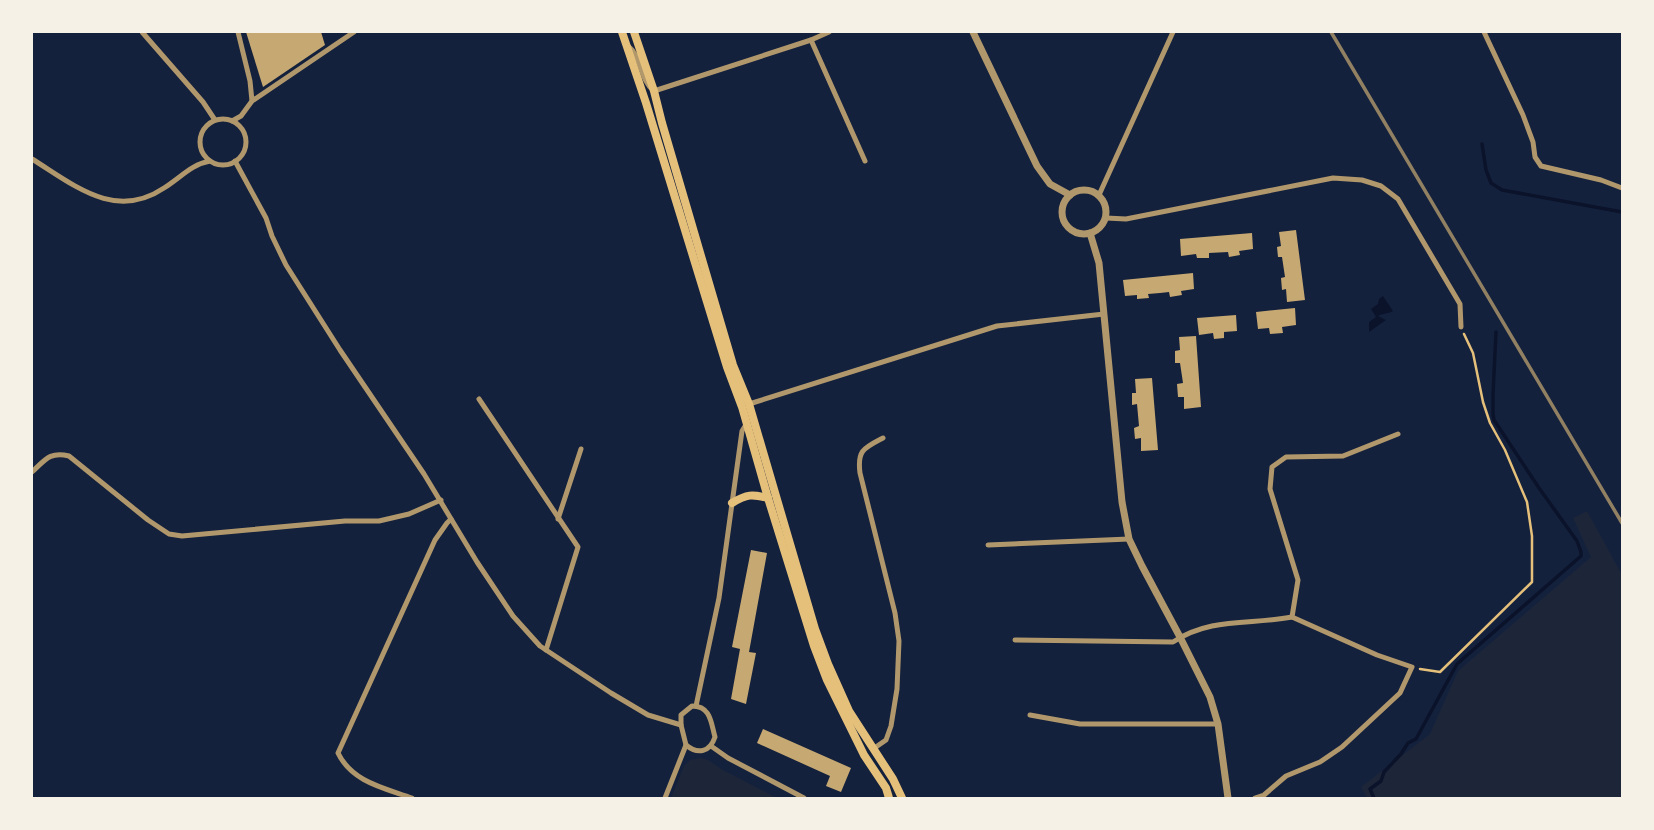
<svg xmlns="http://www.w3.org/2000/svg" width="1654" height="830" font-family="'Times New Roman',serif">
	<rect width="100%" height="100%" fill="#14213d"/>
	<g fill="#1d2539">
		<path d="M 1587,511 L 1622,575 L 1622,798 L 1367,798 L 1361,787 L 1430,734 L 1458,671 L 1591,557 L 1573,518 Z"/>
		<path d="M 701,758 L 708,760 L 723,770 L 777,798 L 671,798 L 684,766 L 690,760 Z"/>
	</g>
	<path fill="#0b132b" d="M 1383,296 L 1393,311 C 1388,314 1383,313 1378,316 L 1386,320 L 1369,332 L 1369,322 L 1376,317 L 1371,309 L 1378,304 L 1379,299 Z"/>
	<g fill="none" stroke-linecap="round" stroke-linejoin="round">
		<g stroke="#0b132b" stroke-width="3.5">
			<path d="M 1482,144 L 1486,170 L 1491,183 L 1502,190 L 1622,212"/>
			<path d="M 1374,798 L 1370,789 L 1381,781 L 1384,772 L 1401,754 L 1408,743 L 1416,739 L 1457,664 L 1581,556 L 1581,552 L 1577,541 L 1539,488 L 1494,420 L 1493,414 L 1493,394 L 1496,332"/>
		</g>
	</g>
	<g fill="#c6a872">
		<path d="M 246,32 L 321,32 L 325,45 L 263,87 Z"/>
		<path d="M 1296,230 L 1305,300 L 1287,302 L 1286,289 L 1282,290 L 1281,278 L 1285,277 L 1282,257 L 1278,257 L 1277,247 L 1281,246 L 1279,232 Z"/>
		<path d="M 1252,233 L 1253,249 L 1239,251 L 1240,255 L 1229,257 L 1228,252 L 1209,253 L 1209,258 L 1197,258 L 1196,254 L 1181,256 L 1180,239 Z"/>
		<path d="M 1193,273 L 1194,289 L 1181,291 L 1182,295 L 1170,297 L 1169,292 L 1160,293 L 1148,294 L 1149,298 L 1137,299 L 1137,295 L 1125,296 L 1123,280 Z"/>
		<path d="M 1295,308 L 1296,325 L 1282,327 L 1283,333 L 1270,334 L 1269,328 L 1258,329 L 1256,312 Z"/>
		<path d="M 1236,315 L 1237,331 L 1224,332 L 1224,338 L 1214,339 L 1213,333 L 1199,335 L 1197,318 Z"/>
		<path d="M 1196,336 L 1201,407 L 1184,409 L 1184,397 L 1178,397 L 1177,384 L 1183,383 L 1180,363 L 1175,363 L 1175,351 L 1180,350 L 1179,337 Z"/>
		<path d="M 1152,378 L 1158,450 L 1141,451 L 1141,438 L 1135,439 L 1134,428 L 1139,426 L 1137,404 L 1132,405 L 1132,393 L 1136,393 L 1135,379 Z"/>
		<path d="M 751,550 L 767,553 L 749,652 L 756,653 L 746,704 L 731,699 L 740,649 L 732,647 Z"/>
		<path d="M 763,729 L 851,768 L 841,792 L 826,786 L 830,776 L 757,743 Z"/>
	</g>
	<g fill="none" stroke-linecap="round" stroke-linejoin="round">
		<path stroke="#e5c07b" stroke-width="2.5" d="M 1420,669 L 1440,672 L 1532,582 L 1532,536 L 1527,502 L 1505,450 L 1490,423 L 1483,402 L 1473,353 L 1464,334"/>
		<g stroke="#b1986c" stroke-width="5">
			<path d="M 142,32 L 203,102 L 215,120"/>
			<path d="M 1484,32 L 1523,115 L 1533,142 L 1535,157 L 1541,166 L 1601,180 L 1622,188"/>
			<path d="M 811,40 L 865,161"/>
			<path d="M 628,46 C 643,58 639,79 654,91 L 811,40 L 829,32"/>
			<path d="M 252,101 L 354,32"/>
			<circle cx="223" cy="142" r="23"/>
			<path d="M 232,121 L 241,116 L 252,101 L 250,81 L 238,32"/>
			<path d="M 32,159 C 74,185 115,221 164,188 C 180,178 192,164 210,161"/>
			<path d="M 235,161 L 266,218 L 272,236 L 286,265 L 340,350 L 424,474 L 477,562 L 513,616 L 540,646 L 611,693 L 648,715 L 681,725"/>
			<path d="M 1099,195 L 1173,32"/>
			<path d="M 1106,218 L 1126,219 L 1333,178 L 1362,180 L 1381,186 L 1398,199 L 1460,304 L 1461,327"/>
			<path d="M 479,399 L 578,547 L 546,650"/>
			<path d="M 749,404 L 997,326 L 1104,314"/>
			<path d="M 32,472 C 45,460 50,451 69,456 L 148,520 L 169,534 L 182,536 L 345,521 L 379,521 L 409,514 L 441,500"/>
			<path d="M 558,519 L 581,449"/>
			<path d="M 988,545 L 1129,539"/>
			<path d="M 1015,640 L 1173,642 C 1211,617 1250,625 1292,617"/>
			<path d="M 692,706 C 711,706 711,723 715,737 C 710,752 698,755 686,745 L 681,725 L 681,715 Z"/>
			<path d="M 696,706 L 719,598 L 742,431 L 747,423"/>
			<path d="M 1030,715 L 1080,724 L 1218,724"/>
			<path d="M 711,746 L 728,758 L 804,798"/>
			<path d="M 873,749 L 886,740 L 891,726 L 897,689 L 899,641 L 895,613 L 860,473 C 857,450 864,448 883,438"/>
			<path d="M 412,798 C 384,788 352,782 338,753 L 435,540 L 447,523 L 451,519"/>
			<path d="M 665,798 L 686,745"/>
			<path d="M 1255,798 L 1264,795 L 1286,776 L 1320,762 L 1342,747 L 1400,693 L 1412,667 L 1377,655 L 1292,617 L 1298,580 L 1270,489 L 1272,467 L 1286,457 L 1343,456 L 1398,434"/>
		</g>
		<g stroke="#b1986c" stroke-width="7">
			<path d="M 973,32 L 1037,166 L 1050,184 L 1070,195"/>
			<circle cx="1084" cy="212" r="22"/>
			<path d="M 1090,233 L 1099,263 L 1122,502 L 1129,539 L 1142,566 L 1180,637 L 1210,697 L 1218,724 L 1228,798"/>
		</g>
		<g stroke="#e5c07b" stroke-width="8">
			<path d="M 622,32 L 646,103 L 727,367 L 742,407 L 768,498 L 814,646 L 827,680 L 864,755 L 886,788 L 889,798"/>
			<path d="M 634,32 L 654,91 L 662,123 L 733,365 L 749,404 L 815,629 L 828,664 L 849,711 L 893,779 L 902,798"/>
			<path d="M 732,503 C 747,494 752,494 768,498"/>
		</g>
		<path stroke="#918062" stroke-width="3.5" d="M 1331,32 L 1622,523"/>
	</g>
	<rect width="1654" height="830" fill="none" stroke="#f6f1e7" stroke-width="66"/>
</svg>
